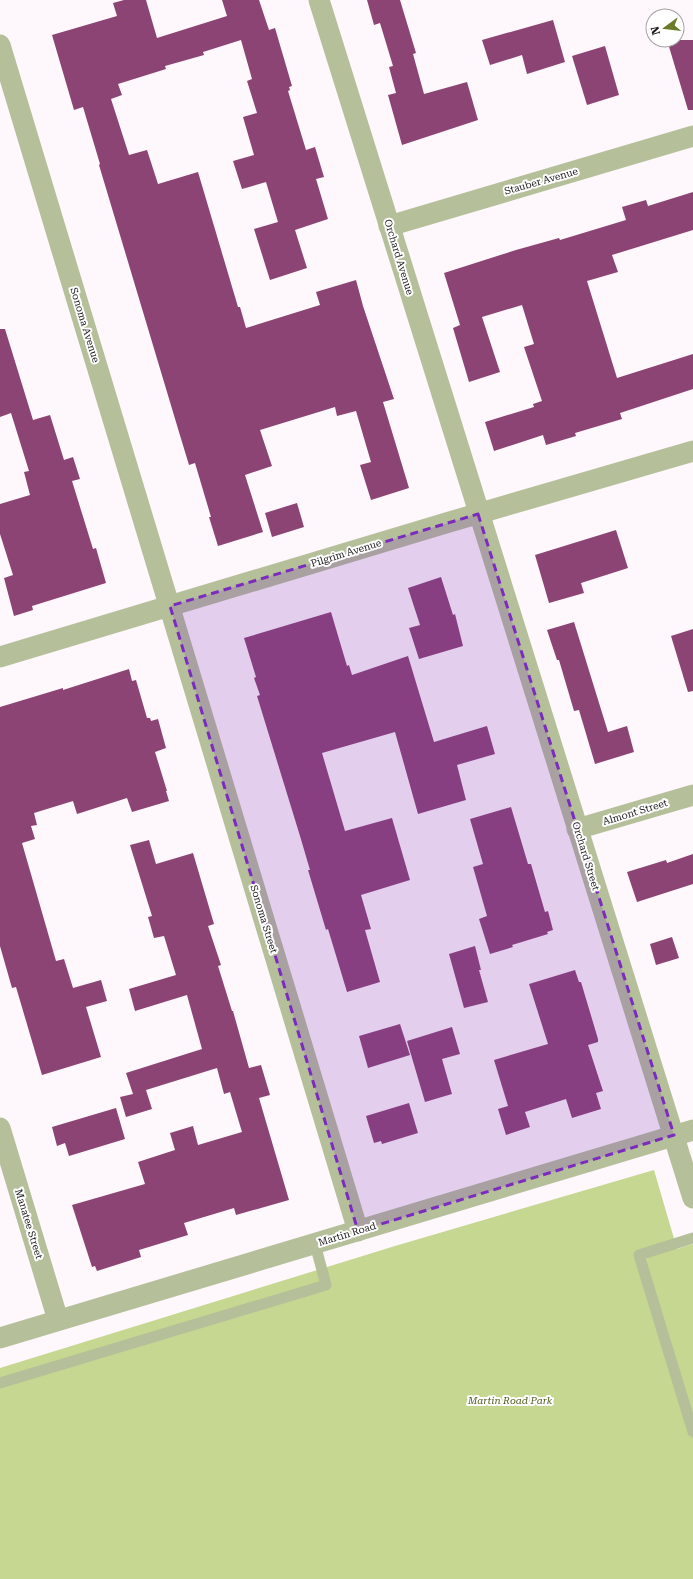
<svg xmlns="http://www.w3.org/2000/svg" width="693" height="1579" font-family="'Roboto Serif',serif">
	<rect width="100%" height="100%" fill="#fef7fb"/>
	<path fill="#c5d790" d="M 654,1170 L 677,1249 L 693,1244 L 693,1579 L 0,1579 L 0,1368 L 395,1246 Z"/>
	<g fill="#8b4473">
		<path d="M 124,0 L 146,0 L 157,38 L 227,16 L 222,0 L 259,0 L 269,30 L 275,28 L 292,86 L 289,87 L 290,90 L 288,91 L 306,150 L 315,147 L 324,177 L 316,179 L 328,219 L 295,230 L 307,268 L 270,280 L 254,229 L 278,222 L 266,182 L 242,189 L 233,161 L 254,155 L 243,117 L 257,113 L 247,81 L 252,79 L 241,40 L 203,52 L 204,55 L 165,66 L 166,69 L 118,84 L 122,95 L 111,99 L 129,155 L 147,150 L 158,184 L 198,172 L 238,307 L 240,307 L 246,328 L 320,305 L 316,292 L 356,280 L 363,306 L 394,399 L 383,402 L 409,488 L 371,500 L 360,465 L 371,462 L 356,411 L 337,416 L 335,407 L 260,430 L 272,466 L 245,475 L 263,532 L 218,546 L 209,517 L 211,517 L 195,463 L 189,465 L 179,432 L 99,165 L 100,164 L 83,107 L 74,110 L 52,35 L 117,16 L 113,3 Z"/>
		<path d="M 367,0 L 400,0 L 416,53 L 413,54 L 424,94 L 467,82 L 478,120 L 402,145 L 388,95 L 396,93 L 389,67 L 393,66 L 380,23 L 374,25 Z"/>
		<path d="M 553,20 L 565,62 L 527,74 L 522,55 L 490,65 L 482,40 Z"/>
		<path d="M 667,40 L 693,40 L 693,110 L 688,110 Z"/>
		<path d="M 605,46 L 619,95 L 587,105 L 572,56 Z"/>
		<path d="M 693,192 L 693,230 L 612,255 L 618,272 L 587,281 L 617,378 L 693,354 L 693,389 L 620,413 L 622,419 L 575,433 L 576,436 L 546,445 L 543,435 L 494,451 L 485,422 L 534,407 L 533,404 L 542,401 L 524,347 L 534,344 L 522,305 L 482,317 L 500,372 L 469,382 L 453,328 L 460,325 L 444,273 L 516,250 L 559,238 L 560,240 L 626,220 L 622,207 L 646,200 L 648,206 Z"/>
		<path d="M 0,329 L 5,329 L 33,420 L 50,415 L 64,460 L 73,457 L 80,479 L 72,481 L 93,549 L 96,548 L 106,583 L 32,606 L 33,610 L 14,616 L 4,578 L 13,575 L 0,534 L 0,504 L 30,495 L 24,472 L 29,471 L 11,413 L 0,417 Z"/>
		<path d="M 297,503 L 304,527 L 272,537 L 265,513 Z"/>
		<path d="M 616,530 L 628,568 L 581,583 L 584,593 L 549,603 L 535,555 Z"/>
		<path d="M 441,577 L 453,615 L 455,614 L 463,646 L 419,659 L 409,628 L 420,625 L 408,588 Z"/>
		<path d="M 331,612 L 347,666 L 349,665 L 352,675 L 408,656 L 434,742 L 487,726 L 495,754 L 457,765 L 466,800 L 418,814 L 395,732 L 322,753 L 345,831 L 392,818 L 410,880 L 361,895 L 371,929 L 365,930 L 380,982 L 347,992 L 328,929 L 326,930 L 308,870 L 310,870 L 300,836 L 257,696 L 260,695 L 254,678 L 256,677 L 244,638 Z"/>
		<path d="M 574,622 L 608,732 L 627,726 L 634,752 L 595,764 L 579,710 L 574,711 L 559,660 L 557,660 L 547,630 Z"/>
		<path d="M 693,629 L 693,691 L 688,692 L 671,636 Z"/>
		<path d="M 129,669 L 132,681 L 136,680 L 147,718 L 150,718 L 151,721 L 158,719 L 166,748 L 155,752 L 167,791 L 166,791 L 169,801 L 132,812 L 127,798 L 77,814 L 73,801 L 34,813 L 37,825 L 31,826 L 35,839 L 22,843 L 56,961 L 64,959 L 73,988 L 101,980 L 107,1001 L 86,1007 L 101,1057 L 42,1075 L 16,987 L 12,988 L 0,946 L 0,707 L 63,688 L 63,690 Z"/>
		<path d="M 511,807 L 528,864 L 531,864 L 545,912 L 548,911 L 553,930 L 547,932 L 548,934 L 512,945 L 513,947 L 490,954 L 479,919 L 487,916 L 473,867 L 483,864 L 470,819 Z"/>
		<path d="M 149,840 L 156,864 L 193,853 L 214,924 L 208,926 L 221,965 L 218,966 L 232,1011 L 233,1011 L 249,1068 L 261,1065 L 270,1095 L 259,1098 L 289,1200 L 236,1215 L 234,1208 L 184,1223 L 188,1235 L 139,1250 L 141,1257 L 97,1271 L 95,1266 L 92,1267 L 72,1205 L 145,1184 L 138,1162 L 175,1150 L 170,1133 L 193,1126 L 198,1145 L 242,1132 L 230,1092 L 224,1094 L 217,1068 L 146,1090 L 152,1109 L 126,1117 L 120,1097 L 133,1094 L 126,1073 L 202,1049 L 187,995 L 135,1011 L 129,989 L 176,975 L 164,936 L 154,938 L 148,917 L 152,916 L 130,845 Z"/>
		<path d="M 693,854 L 693,884 L 637,902 L 627,872 L 666,860 L 667,863 Z"/>
		<path d="M 672,937 L 679,958 L 656,965 L 650,944 Z"/>
		<path d="M 475,946 L 481,970 L 479,970 L 488,1002 L 464,1008 L 449,954 Z"/>
		<path d="M 575,970 L 579,982 L 581,982 L 598,1039 L 598,1042 L 588,1045 L 603,1091 L 596,1093 L 601,1109 L 572,1118 L 566,1099 L 525,1112 L 530,1127 L 506,1135 L 498,1109 L 508,1106 L 494,1060 L 548,1044 L 529,984 Z"/>
		<path d="M 400,1024 L 410,1055 L 368,1068 L 359,1036 Z"/>
		<path d="M 452,1027 L 460,1054 L 442,1059 L 452,1094 L 425,1102 L 407,1041 Z"/>
		<path d="M 409,1103 L 418,1133 L 382,1144 L 381,1141 L 374,1143 L 366,1116 Z"/>
		<path d="M 116,1108 L 125,1139 L 69,1156 L 65,1143 L 57,1146 L 52,1127 Z"/>
	</g>
	<g fill="none" stroke-linecap="round" stroke-linejoin="round">
		<g stroke="#b5bf9a" stroke-width="11">
			<path d="M 693,1238 L 639,1255 L 693,1432"/>
			<path d="M 0,1383 L 326,1285 L 315,1244"/>
		</g>
		<g stroke="#b5bf9a" stroke-width="21">
			<path d="M 319,0 L 693,1198"/>
			<path d="M 0,45 L 358,1231"/>
			<path d="M 389,226 L 693,136"/>
			<path d="M 0,657 L 446,523 L 693,451"/>
			<path d="M 577,829 L 693,795"/>
			<path d="M 0,1128 L 58,1320"/>
			<path d="M 0,1338 L 693,1130"/>
		</g>
	</g>
	<path fill="#7b2cbf" fill-opacity="0.2" stroke="#7b2cbf" stroke-width="3" stroke-dasharray="8 5" stroke-linejoin="round" d="M 478,514 L 674,1135 L 358,1231 L 170,606 Z"/>
	<g text-anchor="middle" dominant-baseline="central" stroke-width="4" stroke-linejoin="round" paint-order="stroke">
		<g font-size="10" fill="#1e1a1c" stroke="#fff">
			<text transform="translate(541 181) rotate(-16)">Stauber Avenue</text>
			<text transform="translate(399 257) rotate(73)">Orchard Avenue</text>
			<text transform="translate(85 325) rotate(73)">Sonoma Avenue</text>
			<text transform="translate(346 553) rotate(-17)">Pilgrim Avenue</text>
			<text transform="translate(635 812) rotate(-17)">Almont Street</text>
			<text transform="translate(586 856) rotate(73)">Orchard Street</text>
			<text transform="translate(264 919) rotate(73)">Sonoma Street</text>
			<text transform="translate(29 1224) rotate(73)">Manatee Street</text>
			<text transform="translate(347 1234) rotate(-17)">Martin Road</text>
		</g>
		<g font-size="10" font-style="italic" fill="#4d591b" stroke="#fff">
			<text x="510" y="1400">Martin Road Park</text>
		</g>
	</g>
	<g transform="translate(665 28) rotate(255)"><circle r="19" fill="#ffffff" stroke="#a5a3a4"/>
	<path d="M0-3L7 15L0 10L-7 15Z" fill="#6a7a28"/>
	<text y="-6" font-size="11" font-weight="bold" text-anchor="middle" fill="#1e1a1c">N</text>
	</g>
</svg>
